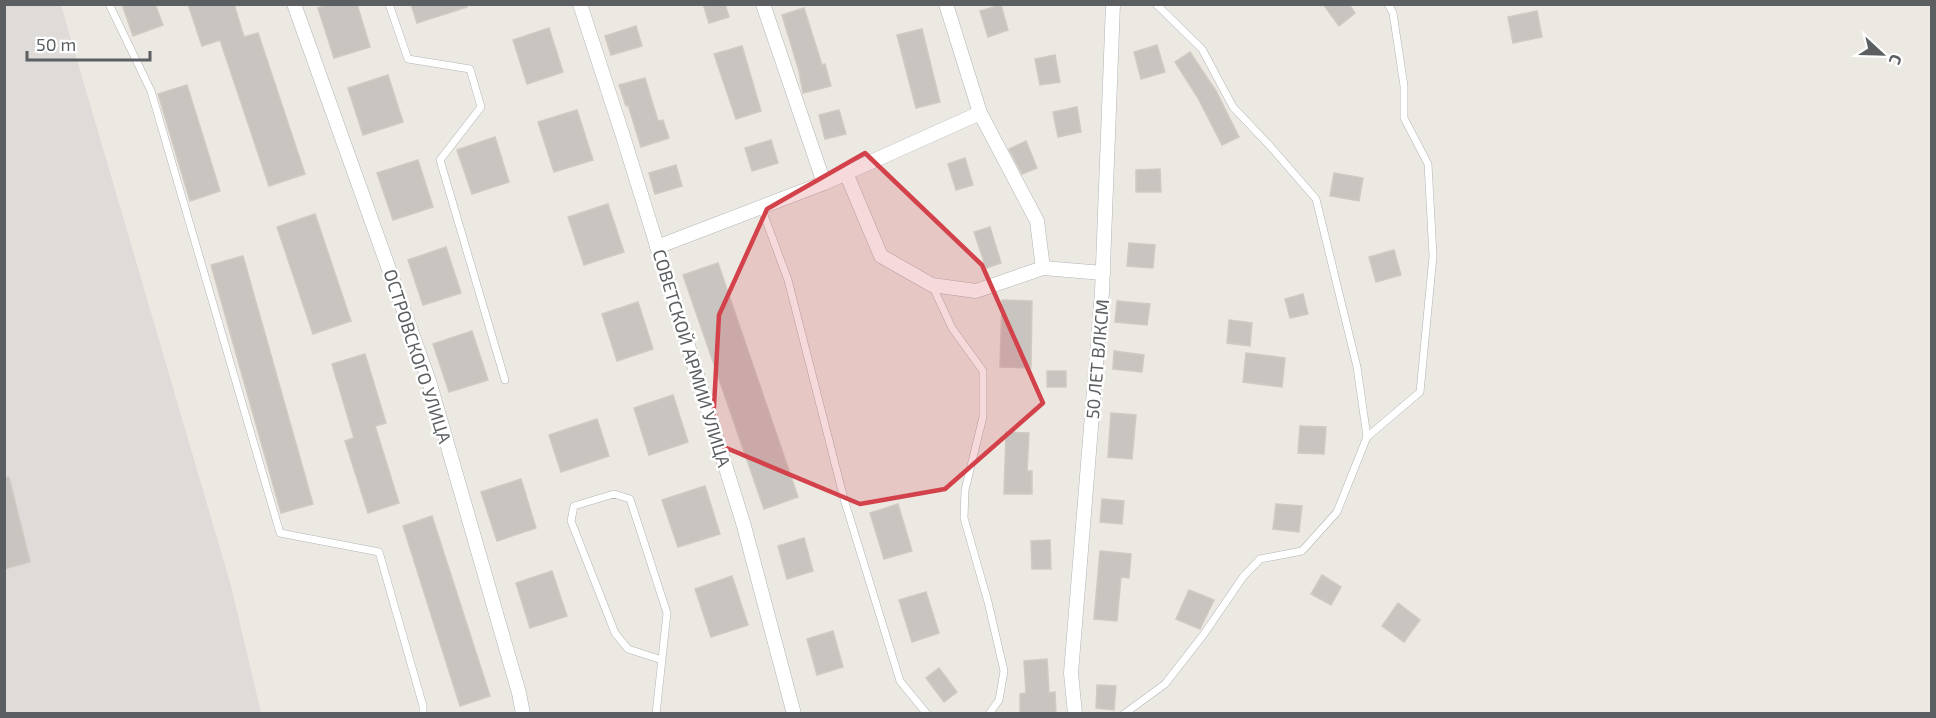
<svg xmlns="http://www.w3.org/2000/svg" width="1936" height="718" font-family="'Exo 2',sans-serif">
	<rect width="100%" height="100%" fill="#ece9e3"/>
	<path fill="#dedbd8" d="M 4,5 L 61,5 L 231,586 L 261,713 L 5,713 Z"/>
	<g fill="#c8c4c0" stroke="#d0cac2" stroke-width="1.5">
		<path d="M 122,4 L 155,4 L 163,25 L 133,36 Z"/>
		<path d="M 188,4 L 234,4 L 244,37 L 258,33 L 305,174 L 269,186 L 220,40 L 202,46 Z"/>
		<path d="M 330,4 L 357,4 L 370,47 L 334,58 L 318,8 Z"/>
		<path d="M 411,4 L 466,4 L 467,7 L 417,23 Z"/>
		<path d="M 703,4 L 725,4 L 729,17 L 709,23 Z"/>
		<path d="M 1323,4 L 1349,4 L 1355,13 L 1339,26 Z"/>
		<path d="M 1001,5 L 1008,30 L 988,37 L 980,11 Z"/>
		<path d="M 804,8 L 822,65 L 825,64 L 831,86 L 803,93 L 799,71 L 782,15 Z"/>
		<path d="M 1537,11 L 1542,37 L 1513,43 L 1508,17 Z"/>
		<path d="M 636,26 L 642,46 L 611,55 L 605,36 Z"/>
		<path d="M 549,28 L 563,72 L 527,84 L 513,40 Z"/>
		<path d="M 922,29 L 940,102 L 916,108 L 897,35 Z"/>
		<path d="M 1157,45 L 1165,72 L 1141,79 L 1134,52 Z"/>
		<path d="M 742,46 L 761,111 L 736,119 L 714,54 Z"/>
		<path d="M 1190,52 L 1216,91 L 1239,137 L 1222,145 L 1198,98 L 1175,62 Z"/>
		<path d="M 1055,55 L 1060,82 L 1040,85 L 1035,59 Z"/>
		<path d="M 388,75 L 403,122 L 363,135 L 348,88 Z"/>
		<path d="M 645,78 L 658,121 L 663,120 L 669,138 L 641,147 L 628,105 L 626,106 L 619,85 Z"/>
		<path d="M 187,85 L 220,191 L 190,201 L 158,94 Z"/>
		<path d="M 1077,107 L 1081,132 L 1058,137 L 1053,112 Z"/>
		<path d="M 577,110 L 593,160 L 554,172 L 538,122 Z"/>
		<path d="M 839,110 L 846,134 L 825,139 L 819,115 Z"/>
		<path d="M 495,137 L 509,182 L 472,194 L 457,150 Z"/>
		<path d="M 771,140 L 778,163 L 752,171 L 745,148 Z"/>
		<path d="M 1026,141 L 1037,168 L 1022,174 L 1009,149 Z"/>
		<path d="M 965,158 L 973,185 L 956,190 L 948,164 Z"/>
		<path d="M 418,160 L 433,207 L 393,220 L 377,173 Z"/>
		<path d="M 676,165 L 682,186 L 655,194 L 649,173 Z"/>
		<path d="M 1160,169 L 1161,192 L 1136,192 L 1136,170 Z"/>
		<path d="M 1334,173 L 1363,178 L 1359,201 L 1330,196 Z"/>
		<path d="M 608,204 L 624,252 L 584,265 L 568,217 Z"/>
		<path d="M 315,214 L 351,321 L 313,334 L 277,227 Z"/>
		<path d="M 990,227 L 1001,263 L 986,268 L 974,232 Z"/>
		<path d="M 1129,243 L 1155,245 L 1153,268 L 1127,266 Z"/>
		<path d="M 446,247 L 461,293 L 423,305 L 408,260 Z"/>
		<path d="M 1394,250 L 1401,275 L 1376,282 L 1369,257 Z"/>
		<path d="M 243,256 L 313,504 L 281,513 L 211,265 Z"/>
		<path d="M 718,263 L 798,497 L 764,509 L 683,275 Z"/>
		<path d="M 1303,294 L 1308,314 L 1290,318 L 1285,299 Z"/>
		<path d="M 1002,300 L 1032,301 L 1031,368 L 1000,367 Z"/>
		<path d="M 1117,301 L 1150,304 L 1147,325 L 1115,322 Z"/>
		<path d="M 638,302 L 653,349 L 617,361 L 602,314 Z"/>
		<path d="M 1229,320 L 1252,323 L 1250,346 L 1227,343 Z"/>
		<path d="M 472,331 L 488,380 L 449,392 L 433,344 Z"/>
		<path d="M 1114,351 L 1144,355 L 1142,372 L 1113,369 Z"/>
		<path d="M 1246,353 L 1285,358 L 1282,387 L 1243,382 Z"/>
		<path d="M 365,354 L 386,423 L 375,426 L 399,503 L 368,513 L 345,441 L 354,438 L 332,364 Z"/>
		<rect x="1047" y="371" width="19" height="16"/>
		<path d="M 673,395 L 688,442 L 649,455 L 634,408 Z"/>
		<path d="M 1111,413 L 1136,415 L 1132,459 L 1108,457 Z"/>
		<path d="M 597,419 L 609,456 L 561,472 L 549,435 Z"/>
		<path d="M 1300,426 L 1326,427 L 1324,454 L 1298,453 Z"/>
		<path d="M 1006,432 L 1029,433 L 1027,471 L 1032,471 L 1032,494 L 1004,494 Z"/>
		<path d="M 4,477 L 9,477 L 30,562 L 4,569 Z"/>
		<path d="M 521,479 L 536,528 L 497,541 L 481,492 Z"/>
		<path d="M 705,486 L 720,534 L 678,547 L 662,500 Z"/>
		<path d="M 1102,499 L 1124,501 L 1122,524 L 1100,522 Z"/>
		<path d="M 898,504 L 912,551 L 884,559 L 870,513 Z"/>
		<path d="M 1276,504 L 1302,506 L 1299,532 L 1273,529 Z"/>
		<path d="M 432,516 L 490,696 L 460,706 L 403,526 Z"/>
		<path d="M 804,538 L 813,571 L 787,579 L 778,546 Z"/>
		<path d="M 1050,540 L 1051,569 L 1032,569 L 1031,541 Z"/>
		<path d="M 1100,551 L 1131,554 L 1129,578 L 1121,577 L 1117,621 L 1094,619 Z"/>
		<path d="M 552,571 L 567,616 L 530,628 L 516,583 Z"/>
		<path d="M 1322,575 L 1341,587 L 1331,605 L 1311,594 Z"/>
		<path d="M 732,576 L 748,625 L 711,637 L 695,589 Z"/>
		<path d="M 1189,590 L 1214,600 L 1200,629 L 1176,619 Z"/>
		<path d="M 926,592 L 939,633 L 912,642 L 899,600 Z"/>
		<path d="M 1398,603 L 1420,620 L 1404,642 L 1382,626 Z"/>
		<path d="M 833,631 L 843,667 L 817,675 L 807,639 Z"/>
		<path d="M 1047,659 L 1049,693 L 1055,692 L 1056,714 L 1020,714 L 1020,694 L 1026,693 L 1024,661 Z"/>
		<path d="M 939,668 L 957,692 L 944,702 L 926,678 Z"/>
		<path d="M 1097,685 L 1116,686 L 1114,710 L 1096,708 Z"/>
	</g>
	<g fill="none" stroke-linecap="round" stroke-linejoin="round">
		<g stroke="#b1b4b7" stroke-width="8">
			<g id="service">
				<path d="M 109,4 L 151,91 L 280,533 L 379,552 L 423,706 L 423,714"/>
				<path d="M 389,4 L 408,59 L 470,69 L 481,107 L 440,160 L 505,380"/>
				<path d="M 761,207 L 788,280 L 844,499 L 900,681 L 927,714"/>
				<path d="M 932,285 L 952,328 L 983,371 L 983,417 L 965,490 L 964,518 L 988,602 L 1004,671 L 999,700 L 989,714"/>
				<path d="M 1367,437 L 1420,392 L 1433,256 L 1428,164 L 1404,118 L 1404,86 L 1393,13 L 1388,4"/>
				<path d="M 656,714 L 667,613 L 630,499 L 614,494 L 574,506 L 571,521 L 615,633 L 628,649 L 662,660"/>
				<path d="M 1124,714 L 1165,684 L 1204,634 L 1243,577 L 1260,559 L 1302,551 L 1337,512 L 1367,437 L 1357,367 L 1316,199 L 1270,146 L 1233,107 L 1202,49 L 1156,4"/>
			</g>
		</g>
		<g stroke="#b1b4b7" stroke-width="15">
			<g id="minor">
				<path d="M 294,4 L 429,381 L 519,693 L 523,714"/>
				<path d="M 580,4 L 622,133 L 744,526 L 794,714"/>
				<path d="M 763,4 L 824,183"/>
				<path d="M 946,4 L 980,113 L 1037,221 L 1043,268"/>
				<path d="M 846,173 L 881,256 L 932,285 L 976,291 L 1043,268 L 1103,273"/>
				<path d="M 657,247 L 824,183 L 980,113"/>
				<path d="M 1075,714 L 1071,673 L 1102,292 L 1113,4"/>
			</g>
		</g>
		<use href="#service" stroke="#fff" stroke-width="7"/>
		<use href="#minor" stroke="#fff" stroke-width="14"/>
	</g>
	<path fill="#d3424a" fill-opacity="0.2" stroke="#d3424a" stroke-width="4.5" stroke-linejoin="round" d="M 865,153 L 982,265 L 1043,403 L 945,489 L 860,504 L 712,442 L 719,315 L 767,209 Z"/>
	<g text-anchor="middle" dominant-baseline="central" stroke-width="5" stroke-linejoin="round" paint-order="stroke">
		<g font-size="18" fill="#5b5f62" stroke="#fff">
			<text transform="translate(418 356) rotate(72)">ОСТРОВСКОГО УЛИЦА</text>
			<text transform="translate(692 358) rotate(73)">СОВЕТСКОЙ АРМИИ УЛИЦА</text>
			<text transform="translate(1097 359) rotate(-85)">50 ЛЕТ ВЛКСМ</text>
		</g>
	</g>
	<rect width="1936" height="718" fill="none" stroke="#5b5f62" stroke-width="12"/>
	<g transform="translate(1882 54) rotate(112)" stroke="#ffffff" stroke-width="4.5" paint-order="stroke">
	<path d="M0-4.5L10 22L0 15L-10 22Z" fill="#5b5f62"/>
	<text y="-9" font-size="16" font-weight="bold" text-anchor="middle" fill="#5b5f62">С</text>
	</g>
	<path d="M27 51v9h123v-9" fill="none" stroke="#5b5f62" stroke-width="3"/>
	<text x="36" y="51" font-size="18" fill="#5b5f62" stroke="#ffffff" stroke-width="4.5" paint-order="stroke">50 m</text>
</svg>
